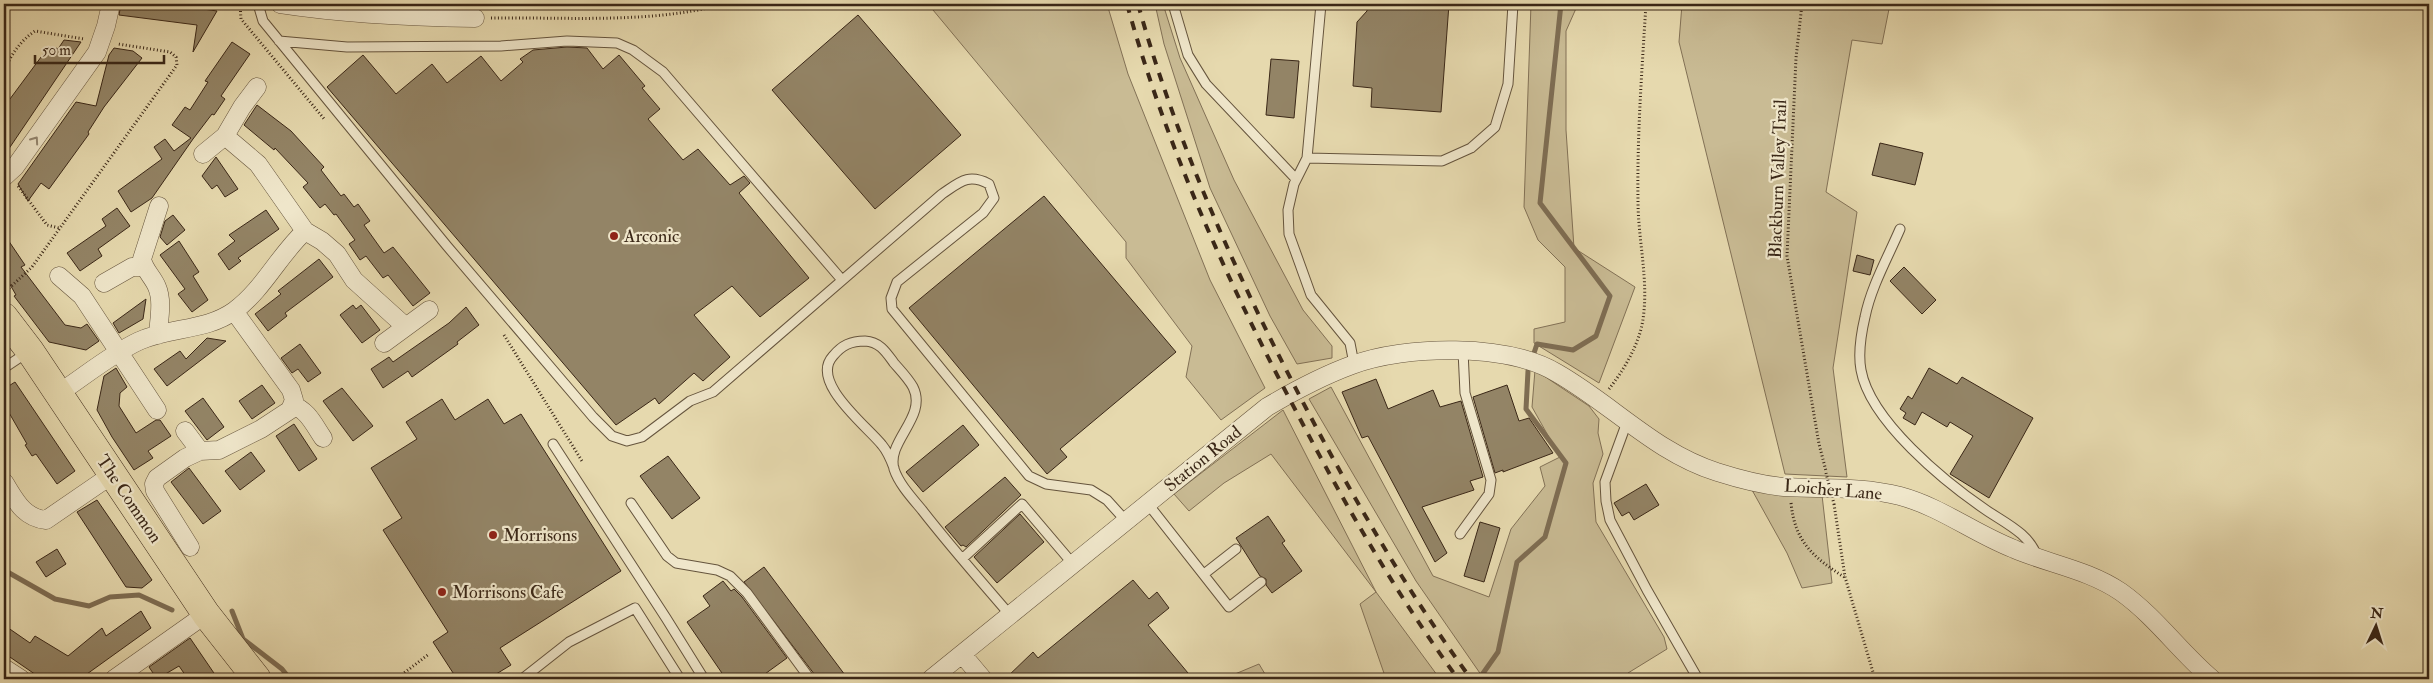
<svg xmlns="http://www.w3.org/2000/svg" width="2433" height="683" font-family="'IM FELL Double Pica',serif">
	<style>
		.green { fill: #c9bb94; stroke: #827156 }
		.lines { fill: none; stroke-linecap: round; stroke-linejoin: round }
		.stream { stroke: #7e6d53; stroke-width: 5 }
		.building { fill: #938466; stroke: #3a2717 }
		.service-casing { stroke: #65543d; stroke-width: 11 }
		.minor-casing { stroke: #65543d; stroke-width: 19 }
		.primary-casing { stroke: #3a2717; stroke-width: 29 }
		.path { stroke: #3a2717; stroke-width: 3; stroke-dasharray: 1 2.5; stroke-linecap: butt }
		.service { stroke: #efe6ca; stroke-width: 9 }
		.minor { stroke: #efe6ca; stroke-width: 18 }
		.primary { stroke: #e6d9ae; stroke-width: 28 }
		.rail { stroke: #3a2717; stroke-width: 4; stroke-dasharray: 9 9; stroke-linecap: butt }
		.path-bridge { stroke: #3a2717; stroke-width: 3; stroke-dasharray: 1 2.5; stroke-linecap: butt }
		.oneway { stroke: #948670 }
		.poi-dot { fill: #8f2418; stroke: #efe6ca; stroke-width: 2 }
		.labels { text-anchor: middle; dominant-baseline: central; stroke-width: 4.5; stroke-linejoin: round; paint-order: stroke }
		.street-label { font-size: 18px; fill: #3a2717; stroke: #efe6ca }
		.poi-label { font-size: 18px; fill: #3a2717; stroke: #efe6ca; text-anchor: start }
	</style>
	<rect width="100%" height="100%" fill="#e6d9ae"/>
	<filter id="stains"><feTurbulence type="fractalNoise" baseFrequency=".004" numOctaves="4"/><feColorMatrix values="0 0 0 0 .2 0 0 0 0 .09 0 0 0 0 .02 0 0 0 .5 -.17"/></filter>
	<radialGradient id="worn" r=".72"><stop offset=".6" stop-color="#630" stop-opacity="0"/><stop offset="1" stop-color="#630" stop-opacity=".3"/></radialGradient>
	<path class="green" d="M928 4H1107L1128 74 1210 280 1265 388 1221 420 1186 377 1192 346 1126 258V242Z
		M1155 4H1163L1180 58 1234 180 1303 310 1332 346V358L1297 364 1270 316 1210 188 1164 44Z
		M1531 4H1578L1566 31V130L1574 248 1635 287 1599 383 1534 343V329L1565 322V267L1538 240 1524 207Z
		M1682 4H1890L1882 44 1852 40 1826 192 1857 212 1833 368 1847 477 1785 474 1679 42Z
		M1535 370 1589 406 1599 419 1598 433 1603 454 1593 483 1596 522 1664 637 1667 649 1628 673 1630 679H1484L1416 581 1309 399 1331 387 1433 576 1489 597 1511 529 1545 486 1540 467 1560 457 1532 407Z
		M1283 410 1376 592 1440 679H1386L1360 604 1376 592 1271 454 1224 483 1189 511 1174 494Z
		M1752 490 1822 495 1832 583 1802 588 1787 553Z
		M1259 664 1268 679H1223Z"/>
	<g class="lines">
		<path class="stream" d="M4 570 55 599 89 606 110 597 139 595 172 610
			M232 611 243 639 282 669 290 679
			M1479 679 1498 652 1517 562 1545 537 1566 463 1526 409 1528 371 1537 344 1573 350 1596 336 1610 296 1540 203 1561 4"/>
	</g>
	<path class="building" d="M121 4H169L217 11 193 52 197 25 119 15Z
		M1368 4H1449L1441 112 1371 107 1372 88 1353 86 1357 22 1367 11Z
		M858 15 961 135 875 209 772 90Z
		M64 40 81 42 4 156V107L47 49 52 53 56 48 58 49Z
		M232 42 250 54 221 96 225 99 214 115 212 114 193 139 152 198 131 212 118 191 162 159 154 147 165 139 174 151 191 138 172 125 185 107 190 110 208 82 205 81Z
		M567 47 587 48 603 69 619 55 645 86 642 88 660 109 648 119 683 160 698 149 730 185 744 176 750 183 739 193 809 278 760 317 732 286 694 315 730 357 703 381 694 373 659 404 655 398 616 425 327 87 363 55 396 94 432 64 447 83 481 56 501 81 523 62 520 59 533 50Z
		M114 48 133 51 142 58 104 107 88 132 89 134 49 189 41 183 28 201 18 184 76 102 96 106 109 55Z
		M1271 59 1299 61 1294 118 1266 115Z
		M257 105 291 131 324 167 321 170 341 196 344 194 354 207 358 204 370 221 364 225 384 253 393 247 430 293 413 306 388 275 383 278 366 256 360 260 349 244 355 240 336 214 334 215 325 204 320 208 303 187 308 183 275 148 274 150 244 125Z
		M1880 143 1923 153 1915 185 1872 175Z
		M216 157 238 189 225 197 217 185 212 189 202 176Z
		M1044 196 1176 352 1060 449 1067 457 1047 474 909 308Z
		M117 208 130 226 98 249 102 256 80 271 67 253 106 226 102 219Z
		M266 210 279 229 238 258 241 261 229 270 218 254 235 241 229 235Z
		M173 215 185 230 167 245 160 237 165 221Z
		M4 234 25 265 21 267 65 325 81 328 87 324 99 341 86 350 49 342 14 296 16 295 4 274Z
		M179 241 199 272 193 276 208 300 192 312 178 294 185 289 160 255Z
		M1857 255 1874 260 1870 275 1853 271Z
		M319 259 333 277 285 313 287 316 268 331 255 314 281 294 278 291Z
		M1904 267 1936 300 1922 314 1890 281Z
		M146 299 143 319 119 333 113 323Z
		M353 305 356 309 361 305 380 330 362 343 340 315Z
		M466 307 479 325 457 342 458 344 412 377 408 371 383 388 371 369 389 357 393 362 449 323Z
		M207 338 226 341 167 386 154 369 180 351 186 359Z
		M300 344 321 373 308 382 298 369 292 373 281 358Z
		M116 368 127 387 120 393 119 406 136 433 156 420H160L171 436 148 451 153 458 134 470 112 437 97 410 104 376Z
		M1929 368 1957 384 1962 377 2033 418 1989 498 1950 474 1973 436 1950 422 1947 427 1922 412 1915 425 1903 418 1906 413 1900 409 1908 396 1912 399Z
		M1376 379 1388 409 1433 390 1440 407 1461 401 1483 477 1470 481 1474 490 1422 507 1447 553 1435 562 1368 436 1362 438 1342 392Z
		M15 382 75 471 57 484 36 454 32 456 25 445 27 444 4 404V389Z
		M262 385 275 403 252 419 239 401Z
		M1507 385 1519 421 1529 418 1553 453 1503 472V470L1495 473 1473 397Z
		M342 388 373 426 353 441 323 401Z
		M203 398 224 427 207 440 185 411Z
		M442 399 455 420 488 399 504 424 521 414 621 571 500 648 511 665 488 679H457L433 642 448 632 383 530 402 518 371 468 417 439 406 422Z
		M294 424 317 459 299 471 276 436Z
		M963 425 979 445 923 492 906 472Z
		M251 452 265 471 240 490 225 471Z
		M668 456 700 498 672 519 640 476Z
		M189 468 221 511 203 524 171 482Z
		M1005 477 1021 495 966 547 963 545 961 546 945 527Z
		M1646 484 1659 505 1634 520 1629 512 1622 516 1614 503Z
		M97 500 152 580 142 588 126 587 77 512Z
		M1020 514 1044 542 997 583 974 557Z
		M1268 516 1285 541 1282 543 1302 571 1272 593 1266 585V579L1260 576 1236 538Z
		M1480 522 1500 528 1484 582 1464 576Z
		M57 549 66 564 46 577 36 562Z
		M764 567 848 679H818L744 582Z
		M1133 580 1149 599 1157 592 1169 608 1148 625 1193 679H1005L1033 652 1038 658Z
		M723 581 731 591 734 589 742 597 787 658 758 679H726L687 622 710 606 703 596Z
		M141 611 151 628 80 679H42L4 653V625L30 643 35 636 68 656 102 628 106 636Z
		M190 638 218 679H188L179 666 157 679 149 667Z"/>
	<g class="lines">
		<defs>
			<path id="service" d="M258 4 263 21 447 246 593 417 612 436 627 441 642 437 690 401 713 392 942 194C960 182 968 173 989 184L994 198 983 213 897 282 891 298 892 309 1029 476 1046 484 1091 490 1107 500 1126 521
				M1173 4 1188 55 1206 84 1296 179
				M1321 4 1307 158 1294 184 1288 210 1289 234 1311 295 1350 343 1354 364
				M279 41 347 47 501 46 567 41 617 43 633 50 663 72 842 280
				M1307 158 1442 161 1471 148 1495 127 1508 84 1513 4
				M1900 229C1888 257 1871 287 1865 317 1861 334 1858 354 1861 370 1870 421 1945 482 1986 510 2005 523 2030 534 2037 557
				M4 368 28 352
				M1627 422 1605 482 1606 501 1610 520 1647 590 1698 679
				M553 444 666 618 704 679
				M894 468C891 460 888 452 882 445 868 427 809 382 833 356 842 345 851 341 865 341 880 342 886 352 894 363 900 370 908 378 913 387 928 417 886 441 894 469 899 484 912 498 922 510 950 546 980 580 1010 615
				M631 503 667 556 676 563 717 570 730 576 747 593 810 679
				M1148 504 1229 607 1261 582
				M1460 534 1489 494 1491 480 1465 393 1463 351
				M962 559 1022 504 1073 564
				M1204 574 1236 549
				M522 679 569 642 635 608 680 679"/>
			<path id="minor" d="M280 4C345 14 410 17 475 18
				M225 136 258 164 305 231 322 241 337 254 354 280 406 327
				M203 154 225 136 242 107 257 87
				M4 177 15 167 97 52 106 26 111 4
				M59 276 82 296 157 410
				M104 283 132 267H144
				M158 335C159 319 163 301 157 287 153 277 144 270 142 259L159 206
				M384 343 429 310
				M59 393C85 376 111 354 139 341 170 327 206 331 234 311 263 290 279 255 305 231
				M292 405C308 410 314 425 323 438
				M185 431 200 451
				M4 482C15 499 23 518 46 520L113 474
				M190 547 155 491 154 484 157 478 185 458 200 451 219 450 261 429 290 410 294 400 291 390 234 311
				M962 654 983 679
				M4 668 21 679
				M114 679 206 614
				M931 679 1267 407C1294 391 1322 376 1352 365 1406 345 1507 343 1557 373 1613 405 1656 453 1717 472 1739 479 1761 485 1784 487 1822 489 1862 486 1900 496 1941 507 1975 534 2014 549 2049 564 2089 570 2121 592 2156 617 2180 652 2212 679"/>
			<path id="primary" d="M4 317 30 351 206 614 257 679"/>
		</defs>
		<use href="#service" class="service-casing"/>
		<use href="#minor" class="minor-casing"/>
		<use href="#primary" class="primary-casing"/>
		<path class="path" d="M240 4 241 19 325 120
			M1802 4 1796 58 1787 256 1819 444 1826 471
			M491 18C566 17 652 24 724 4
			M4 70C12 54 20 41 35 31L84 39
			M18 186 47 225 59 228
			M4 293 32 267 177 65 176 57 170 52 118 44
			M504 335 582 461
			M1609 389C1623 371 1637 348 1642 325 1650 284 1638 242 1638 201 1637 135 1642 69 1646 4
			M1791 503C1795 542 1813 557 1844 577
			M1834 504 1845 577 1875 679
			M396 679 429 654"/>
		<use href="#service" class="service"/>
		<use href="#minor" class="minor"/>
		<use href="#primary" class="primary"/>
		<path class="rail" d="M1127 4C1166 146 1228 283 1297 413 1345 505 1397 595 1458 679
			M1138 4C1177 145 1239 281 1307 410 1356 503 1409 594 1471 679"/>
		<path class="path-bridge" d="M1826 473 1834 504"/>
	</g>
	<defs><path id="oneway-chevron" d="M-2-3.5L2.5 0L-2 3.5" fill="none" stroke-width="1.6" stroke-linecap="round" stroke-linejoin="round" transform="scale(1.25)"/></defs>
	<use class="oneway" href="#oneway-chevron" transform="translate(35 140) rotate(-55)"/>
	<g class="poi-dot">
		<circle cx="614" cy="236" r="5"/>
		<circle cx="493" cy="535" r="5"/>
		<circle cx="442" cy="592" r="5"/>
	</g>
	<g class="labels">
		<g class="street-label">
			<text transform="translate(1778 179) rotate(-88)">Blackburn Valley Trail</text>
			<text transform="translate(1203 459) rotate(-39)">Station Road</text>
			<text transform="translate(1833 490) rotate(5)">Loicher Lane</text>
			<text transform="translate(129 499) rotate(56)">The Common</text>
		</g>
		<g class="poi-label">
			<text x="624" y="236">Arconic</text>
			<text x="503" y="535">Morrisons</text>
			<text x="452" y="592">Morrisons Cafe</text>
		</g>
	</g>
	<rect width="2433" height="683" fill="none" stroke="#e6d9ae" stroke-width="20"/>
	<rect x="5" y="5" width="2423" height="673" fill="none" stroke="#3a2717" stroke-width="2.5"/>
	<rect x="10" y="10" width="2413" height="663" fill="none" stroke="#3a2717"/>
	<g transform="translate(2376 626) rotate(4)" stroke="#efe6ca" stroke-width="4" paint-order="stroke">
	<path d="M0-4L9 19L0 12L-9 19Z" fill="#3a2717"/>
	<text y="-8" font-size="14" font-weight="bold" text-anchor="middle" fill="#3a2717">N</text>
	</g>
	<path d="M35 55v8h129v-8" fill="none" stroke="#3a2717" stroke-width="2.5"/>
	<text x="42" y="55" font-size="15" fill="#3a2717" stroke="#efe6ca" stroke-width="4" paint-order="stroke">50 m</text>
	<rect width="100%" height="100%" filter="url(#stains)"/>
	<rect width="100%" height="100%" fill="url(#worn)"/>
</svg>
